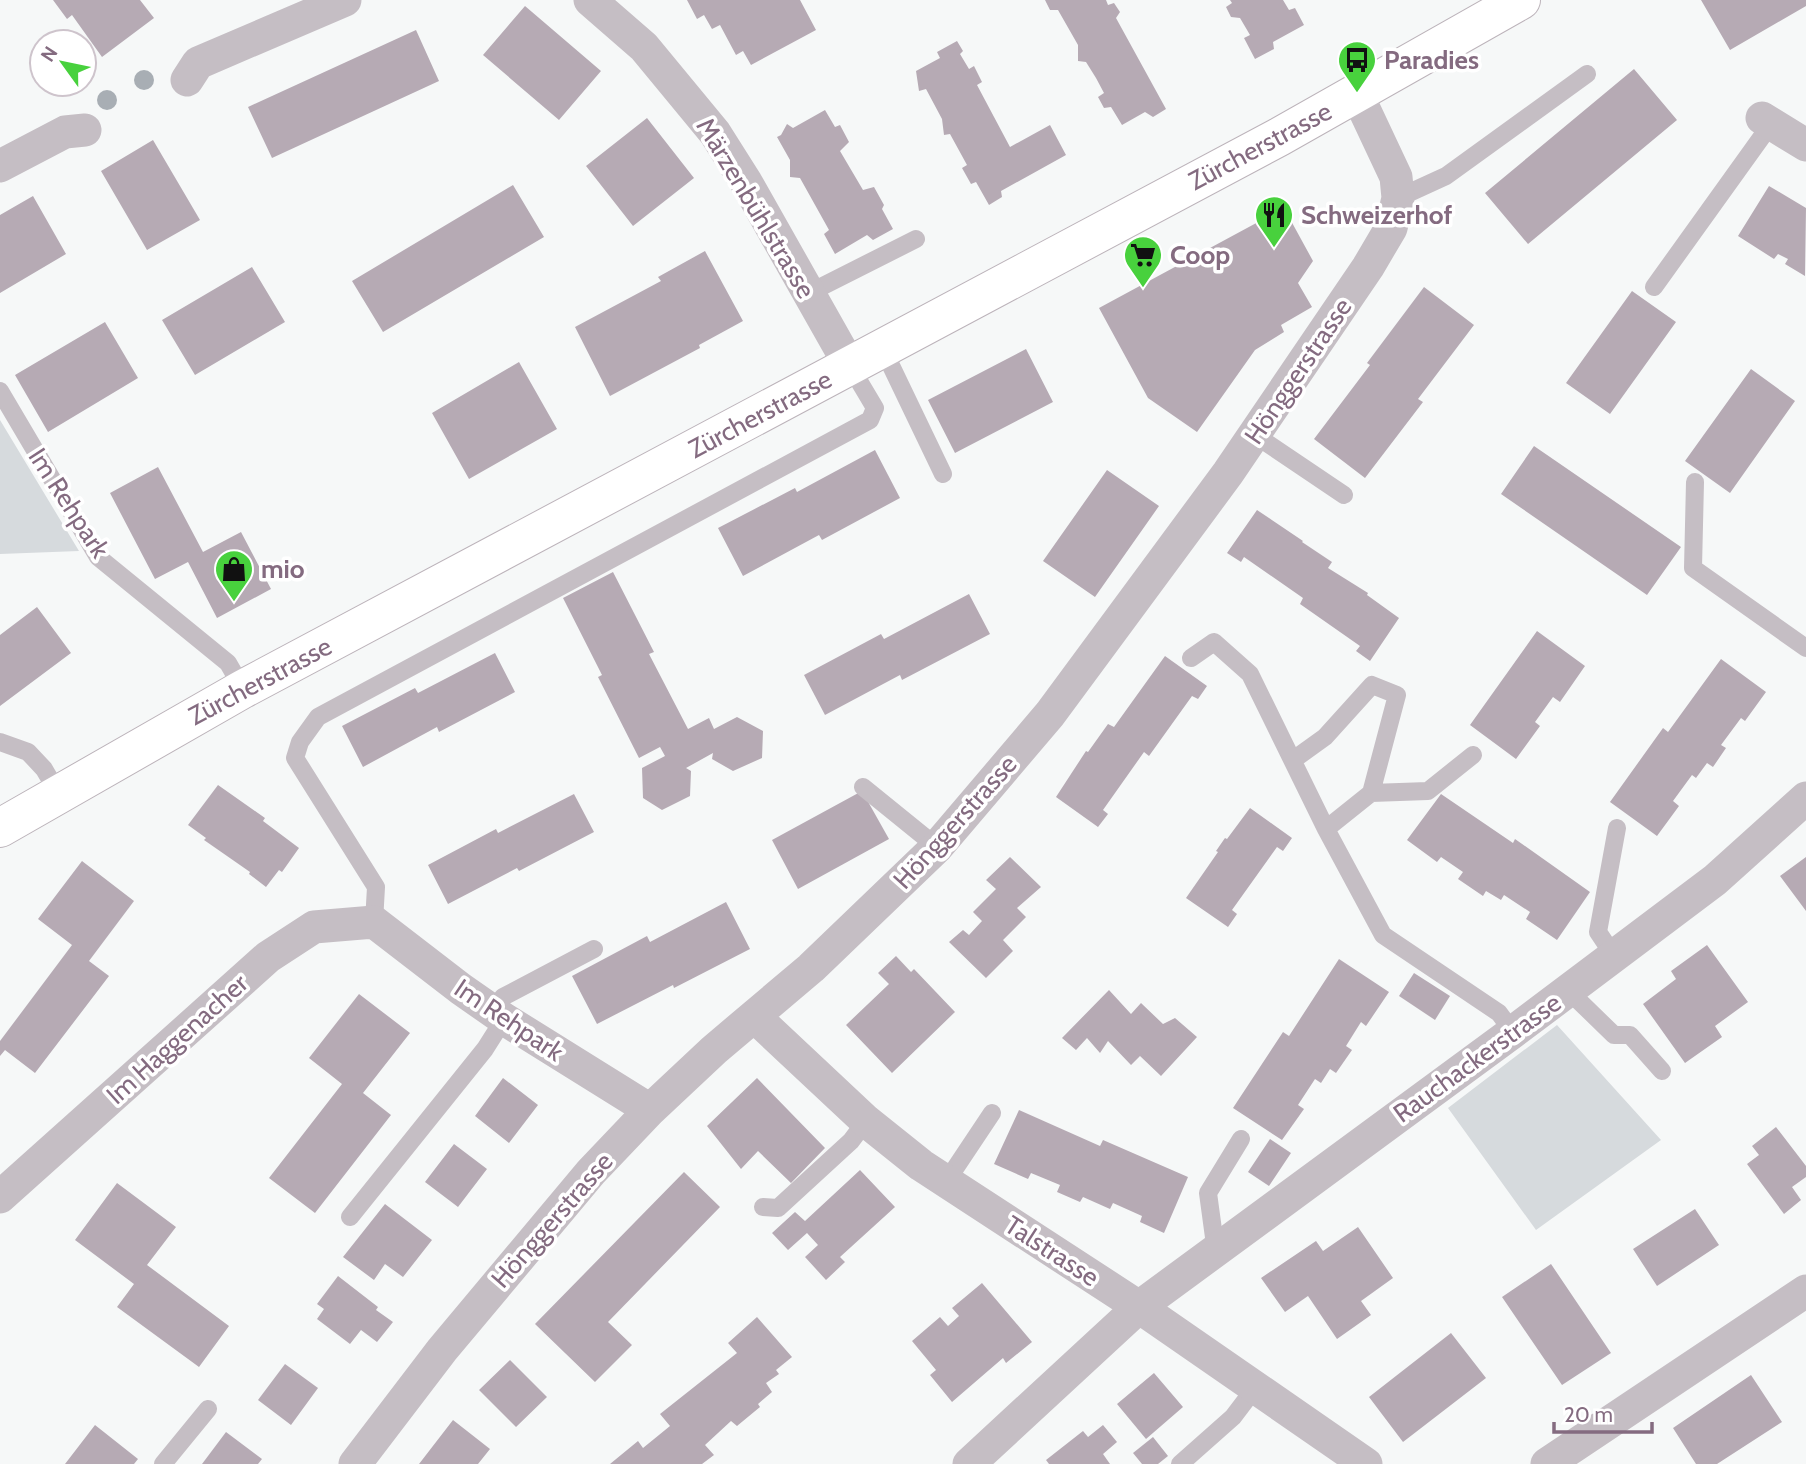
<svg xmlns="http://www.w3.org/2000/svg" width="1806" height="1464" font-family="Cabin,sans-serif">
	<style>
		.green { fill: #d6dadd }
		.building { fill: #b6aab4 }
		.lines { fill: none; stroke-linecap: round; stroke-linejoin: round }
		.secondary-casing { stroke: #bcb3ba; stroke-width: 40 }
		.lane { stroke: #c5bec4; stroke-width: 18 }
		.street { stroke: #c5bec4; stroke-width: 33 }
		.secondary { stroke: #fff; stroke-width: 38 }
		.tree { fill: #a8aeb4 }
		.labels { text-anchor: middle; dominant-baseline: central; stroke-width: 7; stroke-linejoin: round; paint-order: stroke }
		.poi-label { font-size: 26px; font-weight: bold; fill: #846b80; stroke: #fff; text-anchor: start }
		.street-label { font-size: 26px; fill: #846b80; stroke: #fff }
	</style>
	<rect width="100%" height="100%" fill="#f6f8f8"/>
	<path class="green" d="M0 420 79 551 0 554Z
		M1557 1025 1661 1140 1536 1230 1448 1108Z"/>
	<path class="building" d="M53 0H140L154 18 102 57 72 15 67 19Z
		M687 0H800L816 30 751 65 743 51 736 55 720 25 712 29 704 15 697 19Z
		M1045 0H1106L1108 5 1114 3 1120 12 1116 18 1166 109 1153 117 1145 112 1122 125 1111 107 1104 108 1098 97 1104 93 1096 78 1086 62 1078 61V45L1058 10H1050Z
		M1230 0H1283L1289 10 1295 8 1304 25 1273 42 1274 49 1255 59 1244 38 1250 35 1240 18 1231 17 1226 7 1232 3Z
		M1701 0H1806V6L1730 50Z
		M525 6 601 71 559 120 483 55Z
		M416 30 439 81 272 158 248 107Z
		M957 41 963 51 960 54 969 69 974 66 982 82 977 85 1010 147 1050 125 1066 155 1001 191 1002 197 989 205 976 182 971 184 962 168 967 165 950 134 944 135 942 119 926 89 919 91 916 71 940 58 937 52Z
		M1634 69 1677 120 1528 244 1485 193Z
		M825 110 835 127 840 125 849 142 840 151 863 190 874 187 884 205 882 209 893 229 873 240 867 235 835 254 824 234 829 230 800 178 790 177V160L777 137 781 135 787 124 793 128Z
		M647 118 694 178 633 226 586 166Z
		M153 140 200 220 147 250 101 171Z
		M513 185 544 237 383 332 352 281Z
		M1769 186 1806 208 1805 276 1785 264 1788 259 1778 254 1774 259 1738 236Z
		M33 196 66 254 0 293V215Z
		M1284 208 1313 261 1298 283 1312 307 1281 325 1284 332 1255 350 1197 432 1148 398 1099 308Z
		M705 251 743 321 699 345 700 348 610 396 575 327 661 281 658 277Z
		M252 267 285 322 195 375 162 320Z
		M1424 287 1474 325 1418 399 1423 402 1365 478 1314 439 1370 365 1367 363Z
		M1632 291 1676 322 1610 414 1566 383Z
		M105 322 138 378 48 432 15 375Z
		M1026 349 1053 402 955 453 928 400Z
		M519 362 557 429 469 479 432 413Z
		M1751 369 1795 401 1730 493 1685 461Z
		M1534 446 1681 547 1647 595 1501 494Z
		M875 450 900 498 822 540 819 535 743 576 718 528 795 488 797 492Z
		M158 467 203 552 241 532 271 589 217 618 188 562 155 579 110 493Z
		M1107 470 1159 506 1095 597 1043 561Z
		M1257 510 1303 541 1302 542 1332 562 1328 568 1368 593 1367 595 1399 618 1370 661 1356 651 1360 646 1300 604 1303 598 1244 557 1241 562 1227 553Z
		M613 572 654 652 649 654 688 729 709 718 714 729 737 717 763 731 762 758 733 771 712 759 713 753 686 768 691 771 690 796 662 810 643 798 642 768 665 756 660 747 639 758 598 677 602 675 563 598Z
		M969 594 990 634 902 680 900 675 825 715 804 675 881 634 884 639Z
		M37 607 71 653 0 706V635Z
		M1537 631 1585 666 1560 702 1553 697 1535 722 1540 726 1516 759 1470 725Z
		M495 653 515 692 439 732 437 727 363 767 342 726 415 688 418 693Z
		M1165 656 1207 686 1198 699 1192 696 1149 756 1144 752 1103 810 1108 814 1098 827 1056 797 1086 751 1088 752 1108 724 1114 727Z
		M1721 659 1766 692 1745 721 1741 718 1721 745 1726 748 1713 767 1707 763 1696 778 1692 775 1673 801 1679 806 1657 836 1610 802 1663 728 1668 732Z
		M218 785 265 818 263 821 299 848 282 872 279 870 266 887 249 874 250 872 204 840 206 838 188 825Z
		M862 791 889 839 798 889 772 840Z
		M574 794 594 832 519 871 517 868 448 904 428 865 496 829 498 833Z
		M1441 794 1513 843 1515 839 1590 892 1557 940 1526 919 1530 912 1504 895 1501 900 1486 891 1483 896 1458 879 1463 872 1441 857 1437 862 1407 840Z
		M1250 808 1292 838 1283 851 1277 847 1232 910 1237 914 1228 927 1186 898 1218 852 1216 851 1225 838 1227 839Z
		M1010 857 1041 887 1017 908 1026 917 1003 940 1013 951 986 978 949 942 963 930 969 935 982 921 973 912 996 889 986 880Z
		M1806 857V911L1780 876Z
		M82 861 134 901 89 961 109 976 35 1073 5 1050 0 1056V1041L72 945 38 919Z
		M726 902 750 949 674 988 673 985 597 1024 572 976 647 936 650 942Z
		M1707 945 1748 1002 1715 1026 1722 1037 1685 1063 1643 1004 1676 979 1671 971Z
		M896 956 911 972 914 969 955 1012 892 1073 846 1025 889 984 878 973Z
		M1339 959 1389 992 1366 1026 1361 1022 1346 1046 1352 1050 1336 1073 1330 1069 1321 1083 1315 1079 1298 1105 1304 1109 1282 1140 1233 1108 1283 1032 1289 1036Z
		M1414 973 1450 996 1435 1020 1399 996Z
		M1109 990 1131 1014 1141 1003 1163 1024 1175 1018 1197 1037 1161 1076 1140 1056 1131 1065 1108 1041 1100 1053 1087 1038 1076 1050 1062 1038Z
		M359 994 410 1033 363 1093 391 1115 315 1213 269 1178 342 1084 309 1058Z
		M503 1078 538 1105 509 1143 475 1116Z
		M757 1078 825 1148 791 1183 758 1151 741 1169 707 1126Z
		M1019 1110 1100 1146 1103 1140 1188 1177 1164 1233 1140 1222 1142 1216 1113 1203 1110 1209 1083 1197 1080 1202 1057 1192 1060 1185 1031 1173 1028 1179 994 1164Z
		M1776 1127 1806 1166V1177L1792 1187 1801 1200 1784 1214 1747 1164 1759 1155 1752 1146Z
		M1270 1139 1291 1153 1269 1186 1248 1172Z
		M454 1144 487 1169 458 1207 425 1182Z
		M860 1170 895 1207 840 1257 845 1262 826 1280 805 1257 818 1245 807 1233 788 1250 772 1233 795 1212 805 1221Z
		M684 1172 720 1207 608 1322 632 1345 595 1382 535 1324Z
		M117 1183 176 1227 147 1265 229 1326 199 1367 117 1307 134 1284 75 1240Z
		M385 1204 432 1240 403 1277 385 1264 374 1280 343 1257Z
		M1695 1209 1719 1245 1657 1286 1633 1249Z
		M1358 1227 1393 1278 1361 1301 1371 1315 1337 1339 1308 1296 1285 1312 1261 1278 1316 1241 1323 1251Z
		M1551 1264 1611 1353 1562 1385 1502 1297Z
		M338 1276 378 1307 376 1310 393 1322 377 1342 361 1330 350 1344 317 1319 324 1309 317 1304Z
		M982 1283 1032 1342 1006 1363 1003 1358 952 1402 930 1375 936 1370 912 1341 940 1317 948 1326 959 1316 952 1308Z
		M757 1317 792 1357 776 1370 779 1374 766 1383 772 1392 758 1404 760 1407 737 1426 731 1421 705 1445 714 1455 702 1464H610L638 1441 643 1448 670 1426 660 1414 737 1353 728 1343Z
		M1451 1333 1486 1378 1403 1442 1369 1397Z
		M510 1360 547 1397 516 1427 479 1390Z
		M285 1364 318 1388 291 1425 258 1400Z
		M1154 1373 1183 1407 1146 1439 1117 1404Z
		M1751 1375 1782 1422 1717 1464H1696L1673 1428Z
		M453 1420 490 1449 478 1464H419Z
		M95 1425 138 1459 134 1464H65Z
		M1103 1425 1117 1442 1103 1454 1110 1464H1049L1046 1460 1083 1431 1088 1437Z
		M226 1432 262 1459 258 1464H202Z
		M1153 1437 1168 1456 1158 1464H1142L1133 1453Z"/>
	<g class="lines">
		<defs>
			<path id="secondary" d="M0 828 243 689 1279 137 1521 0"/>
		</defs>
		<use href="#secondary" class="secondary-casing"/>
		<path class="lane" d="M1398 198 1446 176 1587 74
			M1654 287 1771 124
			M809 293 916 239
			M883 349 943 474
			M0 391 98 557 228 663 243 689
			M1255 435 1344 495
			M1695 482 1693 568 1806 648
			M1191 658 1214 642 1250 674 1326 829 1383 935 1499 1013 1513 1032
			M0 742 28 752 44 769 58 793
			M1293 760 1325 737 1372 685 1397 695 1371 793 1326 829
			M863 787 937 847
			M1371 793 1428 791 1473 755
			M374 922 376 887 295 758 300 742 318 717 870 420 875 408 850 366
			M1614 956 1598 932 1617 828
			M1571 989 1579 1001 1614 1035H1630L1662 1071
			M493 1011 503 997 594 949
			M946 1182 992 1113
			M763 1207 778 1208 851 1141 866 1121
			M350 1217 485 1049 504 1019
			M1216 1252 1208 1193 1241 1139
			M163 1464 208 1409
			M1180 1464 1233 1417 1255 1388"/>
		<path class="street" d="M590 0 644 47 715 133 746 182 850 366
			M187 80 198 63 345 0
			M1762 118 1806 145
			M0 166 65 132 85 130
			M755 1017 866 1121 921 1165 1139 1307 1366 1464
			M0 1197 268 957 314 927 374 922 461 989 504 1019 650 1110
			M355 1464 442 1350 591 1172 650 1110 714 1050 811 968 937 847 1050 714 1228 473 1368 267 1391 228 1398 198 1396 177 1357 94
			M969 1464 1139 1307 1513 1032 1715 880 1806 798
			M1547 1464 1806 1291"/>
		<use href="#secondary" class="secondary"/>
	</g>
	<g class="tree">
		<circle cx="144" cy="80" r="10"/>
		<circle cx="107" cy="100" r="10"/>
	</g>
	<defs>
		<symbol id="bus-pin" viewBox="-11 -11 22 30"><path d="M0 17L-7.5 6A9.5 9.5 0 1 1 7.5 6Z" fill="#48d13d" stroke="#fff"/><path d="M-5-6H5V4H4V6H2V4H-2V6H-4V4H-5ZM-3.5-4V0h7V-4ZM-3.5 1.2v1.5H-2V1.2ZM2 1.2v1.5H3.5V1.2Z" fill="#111"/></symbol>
		<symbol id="restaurant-pin" viewBox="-11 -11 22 30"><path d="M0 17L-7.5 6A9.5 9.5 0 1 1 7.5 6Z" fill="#48d13d" stroke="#fff"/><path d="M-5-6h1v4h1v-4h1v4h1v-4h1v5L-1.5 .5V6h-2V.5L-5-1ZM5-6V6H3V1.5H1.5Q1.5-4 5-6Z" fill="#111"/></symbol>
		<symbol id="supermarket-pin" viewBox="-11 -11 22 30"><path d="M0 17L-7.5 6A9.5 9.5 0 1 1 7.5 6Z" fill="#48d13d" stroke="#fff"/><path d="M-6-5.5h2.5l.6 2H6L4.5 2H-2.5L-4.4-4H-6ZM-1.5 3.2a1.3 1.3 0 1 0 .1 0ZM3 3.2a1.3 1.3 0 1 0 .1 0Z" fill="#111"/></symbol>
		<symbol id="shop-pin" viewBox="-11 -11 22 30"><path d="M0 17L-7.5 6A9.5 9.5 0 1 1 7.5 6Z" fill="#48d13d" stroke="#fff"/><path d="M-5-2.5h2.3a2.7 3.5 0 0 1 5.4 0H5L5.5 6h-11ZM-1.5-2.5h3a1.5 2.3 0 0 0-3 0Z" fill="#111"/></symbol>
	</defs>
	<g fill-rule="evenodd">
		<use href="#bus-pin" x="1335" y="38" width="44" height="60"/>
		<use href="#restaurant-pin" x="1252" y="193" width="44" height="60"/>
		<use href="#supermarket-pin" x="1121" y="233" width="44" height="60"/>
		<use href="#shop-pin" x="212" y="547" width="44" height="60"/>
	</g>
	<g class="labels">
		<g class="poi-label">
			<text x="1384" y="60">Paradies</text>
			<text x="1301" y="215">Schweizerhof</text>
			<text x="1170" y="255">Coop</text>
			<text x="261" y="569">mio</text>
		</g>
		<g class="street-label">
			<text transform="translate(1260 146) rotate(-28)">Zürcherstrasse</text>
			<text transform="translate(756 208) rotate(59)">Märzenbühlstrasse</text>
			<text transform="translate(1298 371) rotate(-56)">Hönggerstrasse</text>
			<text transform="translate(760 414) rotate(-28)">Zürcherstrasse</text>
			<text transform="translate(69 503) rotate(57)">Im Rehpark</text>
			<text transform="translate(260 681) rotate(-28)">Zürcherstrasse</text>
			<text transform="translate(955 822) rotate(-48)">Hönggerstrasse</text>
			<text transform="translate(509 1020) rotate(34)">Im Rehpark</text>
			<text transform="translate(177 1039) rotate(-42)">Im Haggenacher</text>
			<text transform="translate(1477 1058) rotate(-36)">Rauchackerstrasse</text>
			<text transform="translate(552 1220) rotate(-49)">Hönggerstrasse</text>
			<text transform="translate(1052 1251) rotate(33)">Talstrasse</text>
		</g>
	</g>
	<g transform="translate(63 63) rotate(303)"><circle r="33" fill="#ffffff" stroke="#cec4cc" stroke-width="2"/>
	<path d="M0-5L12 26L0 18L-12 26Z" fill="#48d13d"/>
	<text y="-10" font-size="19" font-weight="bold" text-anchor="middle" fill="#846b80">N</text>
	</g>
	<path d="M1554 1422v10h98v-10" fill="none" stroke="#846b80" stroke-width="3.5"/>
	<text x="1564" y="1422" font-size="21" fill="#846b80" stroke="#ffffff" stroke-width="5" paint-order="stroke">20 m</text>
</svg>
